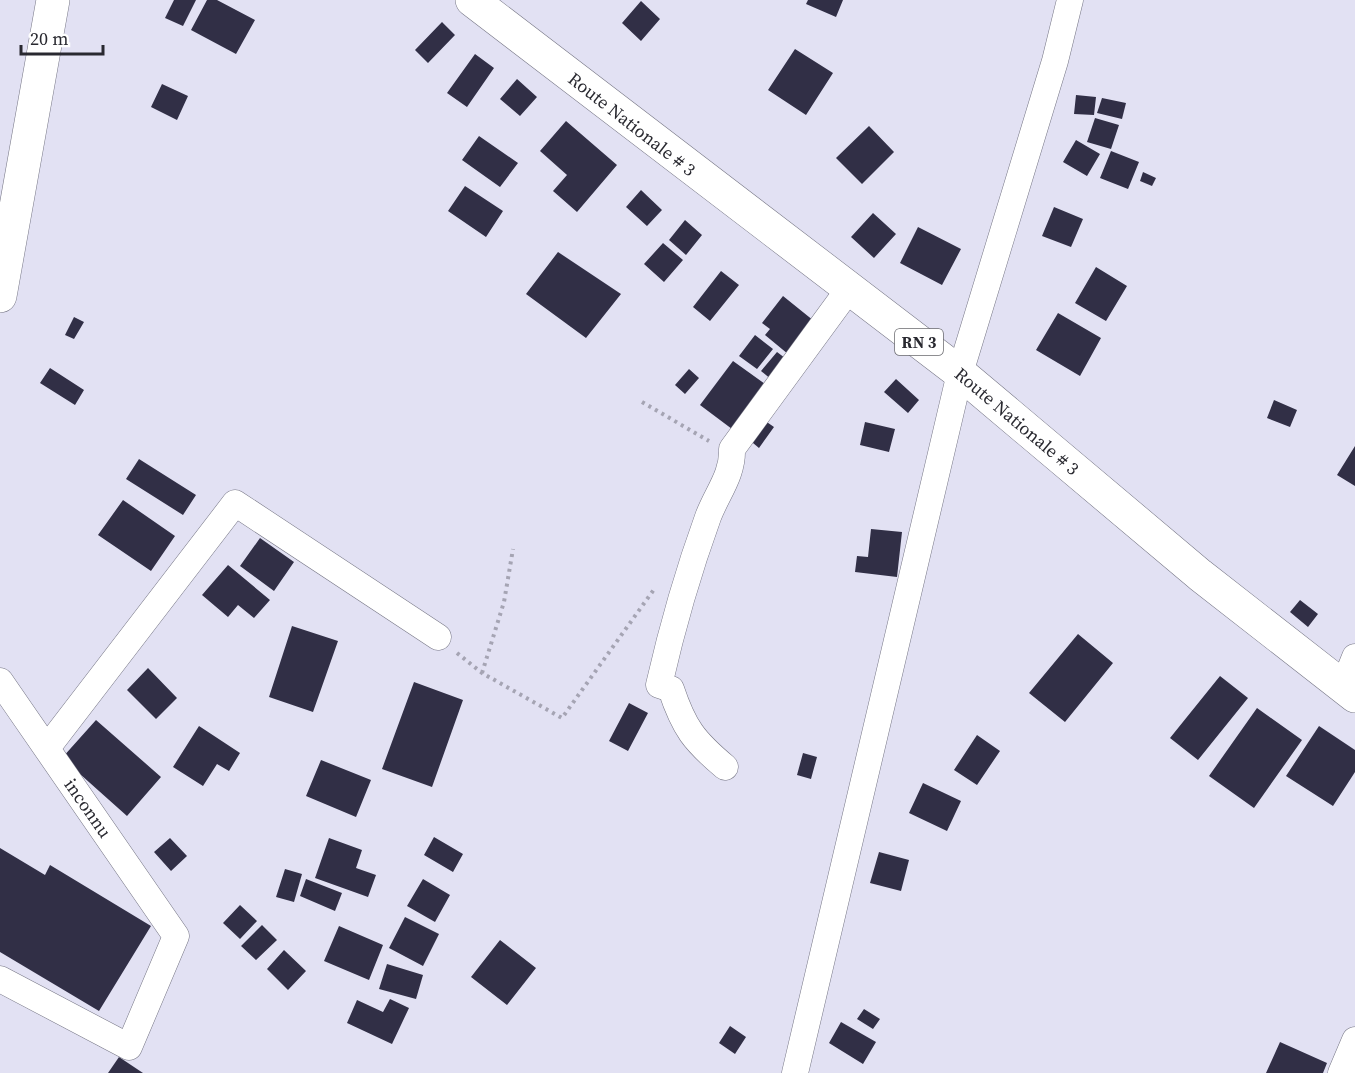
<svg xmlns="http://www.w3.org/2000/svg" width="1355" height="1073" font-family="'Source Serif 4',serif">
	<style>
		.building { fill: #312f46 }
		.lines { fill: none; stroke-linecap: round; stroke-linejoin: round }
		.street-casing { stroke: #767685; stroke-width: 27 }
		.secondary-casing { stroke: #767685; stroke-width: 34 }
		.primary-casing { stroke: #767685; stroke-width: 34 }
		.path { stroke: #a5a4b3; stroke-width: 4; stroke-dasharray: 3 4.5; stroke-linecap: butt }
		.street { stroke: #fff; stroke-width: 26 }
		.secondary { stroke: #fff; stroke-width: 33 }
		.primary { stroke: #fff; stroke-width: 33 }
		.labels { text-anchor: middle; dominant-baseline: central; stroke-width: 6; stroke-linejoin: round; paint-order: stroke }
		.shield { fill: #fff; stroke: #69696e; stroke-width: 1.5 }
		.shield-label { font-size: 16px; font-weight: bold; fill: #292930 }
		.street-label { font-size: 18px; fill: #292930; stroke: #fff }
	</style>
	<rect width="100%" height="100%" fill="#e2e1f3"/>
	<path class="building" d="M174 0H196L183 26 165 18Z
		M207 0H217L255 20 236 54 191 30Z
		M808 0H843L836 17 806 4Z
		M641 1 660 19 641 41 622 23Z
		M442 22 455 35 428 63 415 50Z
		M795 49 833 73 806 115 768 90Z
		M475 54 494 68 467 107 447 93Z
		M517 79 537 97 520 116 500 99Z
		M162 84 188 96 177 120 151 107Z
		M1076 95 1096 97 1094 115 1074 114Z
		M1102 98 1126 103 1122 119 1097 113Z
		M1095 118 1119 125 1111 149 1087 142Z
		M566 121 617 165 577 212 553 191 567 175 540 151Z
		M869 126 894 152 862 184 836 158Z
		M479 136 518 163 500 187 462 160Z
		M1076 140 1100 154 1087 176 1063 162Z
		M1111 151 1139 162 1128 189 1100 178Z
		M1143 172 1156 178 1152 186 1140 181Z
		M465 186 503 211 486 237 448 211Z
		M641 190 662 210 647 226 626 207Z
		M1054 207 1083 219 1071 247 1042 236Z
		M873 213 896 234 874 258 851 237Z
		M685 220 702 235 686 255 669 240Z
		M918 227 961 249 942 285 900 263Z
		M663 243 683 260 664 282 644 264Z
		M558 252 621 294 586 338 526 294Z
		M1096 267 1127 286 1106 321 1075 303Z
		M721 271 739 285 710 321 693 307Z
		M783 296 814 321 788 354 765 335 770 329 762 323Z
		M1058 313 1101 338 1080 376 1036 350Z
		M74 317 84 322 74 339 65 335Z
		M755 335 773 349 757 369 739 356Z
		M777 352 789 361 772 380 761 371Z
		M733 361 765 384 732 429 700 405Z
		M50 368 84 390 75 405 40 383Z
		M689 369 699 378 685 394 675 385Z
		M896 379 919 400 908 413 884 392Z
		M1274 400 1297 410 1290 427 1267 418Z
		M761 418 774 427 759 448 747 438Z
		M865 422 895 429 889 452 860 445Z
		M1355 446V486L1337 475Z
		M139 459 196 495 183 515 126 479Z
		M123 500 175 536 151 571 98 535Z
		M871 529 902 532 897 577 855 572 857 556 868 557Z
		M260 538 294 562 274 591 240 566Z
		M228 565 270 600 254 618 238 605 228 617 202 595Z
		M1300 600 1318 614 1308 627 1290 612Z
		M292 626 338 641 313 712 269 697Z
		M1078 634 1113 663 1065 722 1029 693Z
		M148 668 177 698 156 719 127 690Z
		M1220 676 1248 698 1198 760 1170 738Z
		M414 682 463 700 432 787 382 769Z
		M629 703 648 713 628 751 609 741Z
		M1257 708 1302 740 1254 808 1209 776Z
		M96 720 161 777 127 816 62 758Z
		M199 726 240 753 229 771 217 764 203 786 173 767Z
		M1319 726 1355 750V772L1333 806 1286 776Z
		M977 735 1000 751 977 785 954 770Z
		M803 753 817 757 811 779 797 775Z
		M321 760 371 780 356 817 306 796Z
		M923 783 961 801 947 831 909 813Z
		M434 837 463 854 453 872 424 855Z
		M170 838 187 856 171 871 154 852Z
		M329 838 362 850 356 868 376 875 368 897 315 878Z
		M0 848 45 875 50 865 151 926 99 1011 0 952Z
		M879 852 909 860 901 891 870 883Z
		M285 869 302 874 294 902 276 897Z
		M306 879 342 893 335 911 300 896Z
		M423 879 450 895 435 922 407 906Z
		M240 905 257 921 240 939 223 923Z
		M405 917 439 934 423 966 389 948Z
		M262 925 277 940 256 960 241 946Z
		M339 926 383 945 369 980 324 961Z
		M500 940 536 968 507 1005 471 977Z
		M284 950 306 971 288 990 267 969Z
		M387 964 423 975 416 999 379 989Z
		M390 999 409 1008 392 1044 347 1023 357 1000 383 1012Z
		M864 1009 880 1019 873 1029 857 1019Z
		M841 1022 876 1042 863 1064 829 1043Z
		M730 1026 746 1037 735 1054 719 1043Z
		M1280 1042 1327 1063 1323 1073H1266Z
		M119 1057 143 1073H108Z"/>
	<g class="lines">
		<defs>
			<path id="street" d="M0 681 176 936 129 1047 0 979
				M1343 687 1355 657
				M47 748 235 503 438 637
				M725 767C694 741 684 728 671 689L659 685C672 628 688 572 708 517 717 493 733 475 732 449L849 289
				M795 1073 960 373 1055 61 1070 0
				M1341 1073 1355 1040"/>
			<path id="secondary" d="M0 296 53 0"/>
			<path id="primary" d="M472 0 960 373 1200 575 1355 696"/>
		</defs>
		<use href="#street" class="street-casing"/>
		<use href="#secondary" class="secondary-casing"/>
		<use href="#primary" class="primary-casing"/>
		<path class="path" d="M642 402 709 441
			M457 653 482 673 562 718 655 588
			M482 673 504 602 513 549"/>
		<use href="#street" class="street"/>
		<use href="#secondary" class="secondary"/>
		<use href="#primary" class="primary"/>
	</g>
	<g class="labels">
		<rect class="shield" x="895" y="329" width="48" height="26" rx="4.5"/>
		<g class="shield-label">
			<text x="919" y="342">RN 3</text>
		</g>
		<g class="street-label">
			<text transform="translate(632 124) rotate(38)">Route Nationale # 3</text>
			<text transform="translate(1017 421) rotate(40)">Route Nationale # 3</text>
			<text transform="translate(88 808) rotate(55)">inconnu</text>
		</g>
	</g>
	<path d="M21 45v9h82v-9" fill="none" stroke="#292930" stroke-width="3"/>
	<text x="30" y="45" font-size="18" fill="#292930" stroke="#ffffff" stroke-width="4.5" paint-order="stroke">20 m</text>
</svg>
